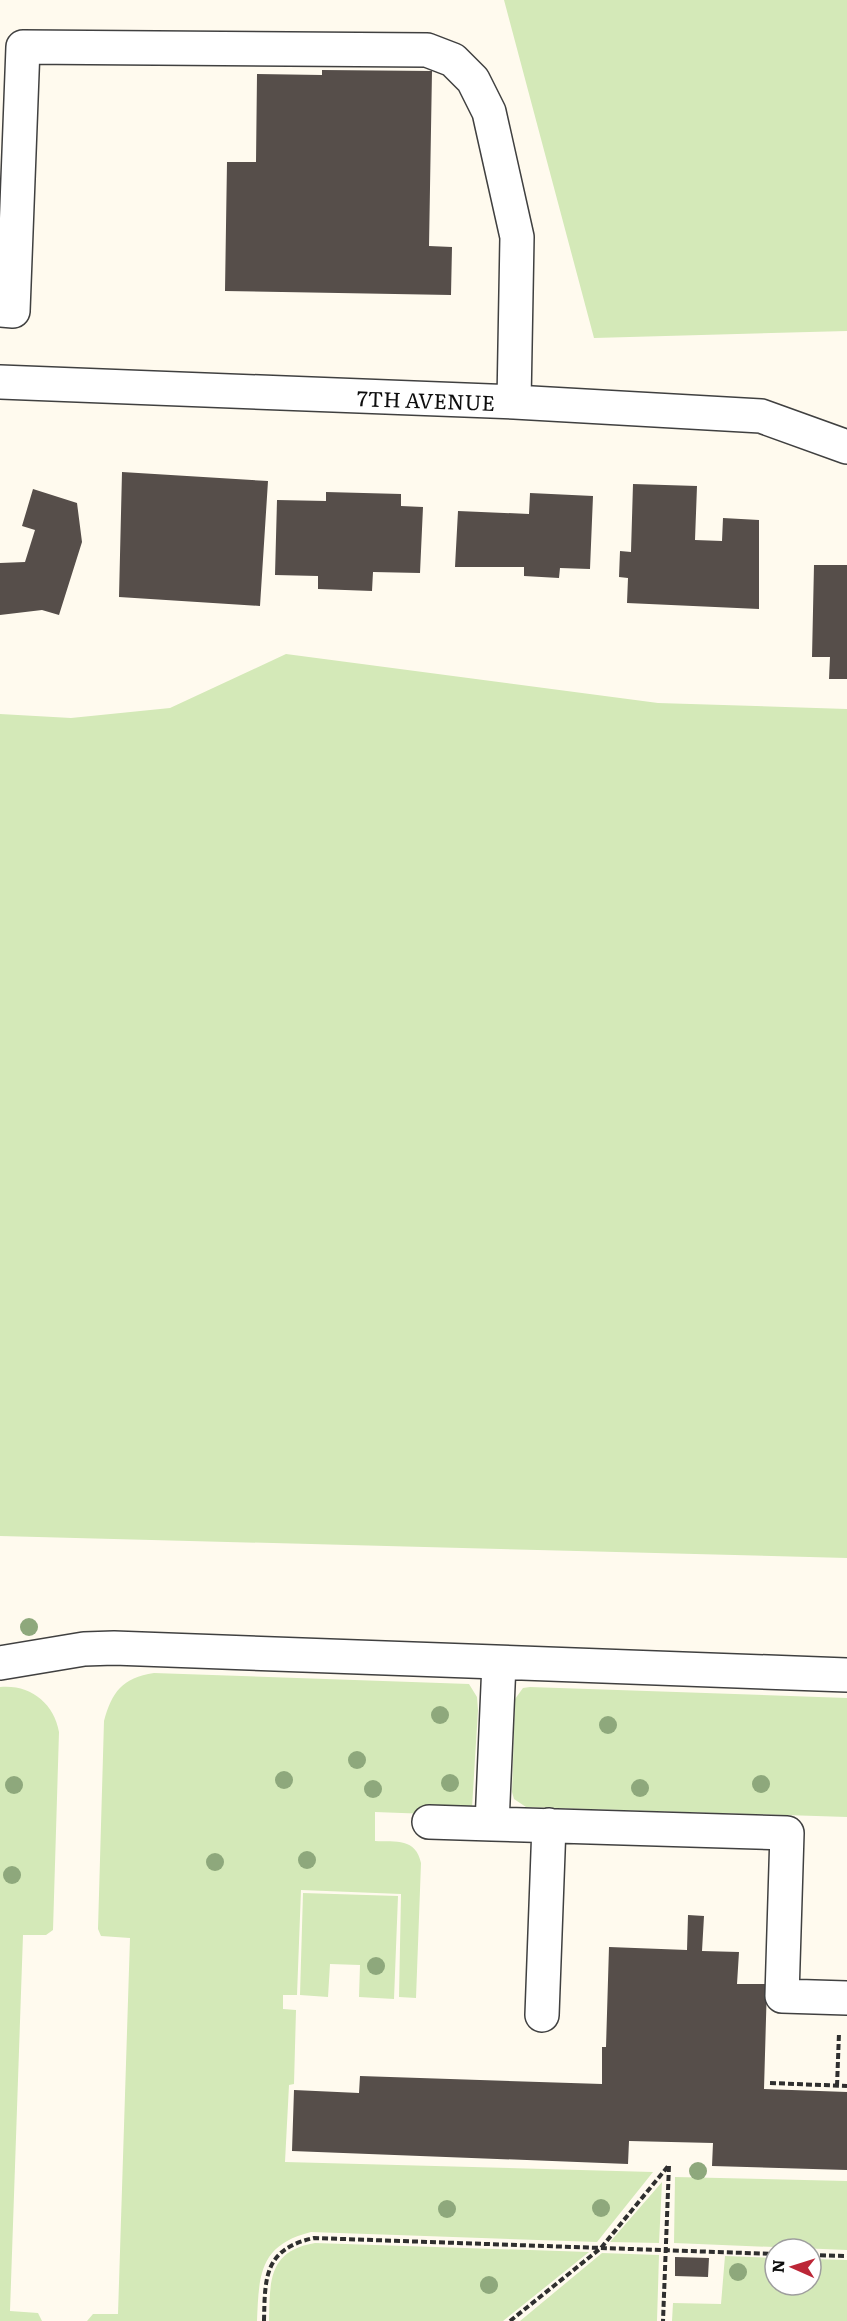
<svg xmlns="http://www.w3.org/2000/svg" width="847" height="2321" font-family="Literata,serif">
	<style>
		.green { fill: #d4e9b8 }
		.building { fill: #564e4a }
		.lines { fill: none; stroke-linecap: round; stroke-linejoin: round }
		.minor-casing { stroke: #404040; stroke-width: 36 }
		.path { stroke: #2f2f2f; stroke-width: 4; stroke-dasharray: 6 3; stroke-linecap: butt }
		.minor { stroke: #fff; stroke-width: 33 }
		.tree { fill: #8ea87c }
		.labels { text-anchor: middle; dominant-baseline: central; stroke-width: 6; stroke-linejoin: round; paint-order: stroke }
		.street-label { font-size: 21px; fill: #0d0d0d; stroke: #fff }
	</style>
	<rect width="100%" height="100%" fill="#fffaee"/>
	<path class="green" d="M504 0H847V331L594 338Z
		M286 654 658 703 847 709V1558L0 1536V714L71 718 170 708Z
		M154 1673 469 1684 477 1697 478 1710 472 1808 455 1815 375 1812V1841C396 1842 416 1838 421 1863L416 1998 399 1997 401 1894 301 1890 297 1995H283V2009L296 2010 294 2084 289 2085 285 2162 653 2172 597 2242 311 2232C259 2245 259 2275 257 2321H87L93 2314H118L130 1938 101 1936 98 1929 104 1721C112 1692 122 1678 154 1673Z
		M0 1687C30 1684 54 1703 59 1732L53 1930 46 1935H23L10 2311 38 2313 42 2321H0Z
		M530 1687 847 1698V1817L526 1807 514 1799 512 1792 515 1699 523 1688Z
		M303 1893 398 1896 394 1999 359 1997 360 1965 330 1964 328 1997 300 1995Z
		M675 2177 847 2181V2250L674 2243Z
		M662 2182 659 2243 610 2242Z
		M315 2243 589 2252 503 2321H269C270 2281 268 2251 315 2243Z
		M602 2253 659 2255 657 2321H520Z
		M725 2256 775 2258V2285H811V2259L847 2260V2321H672L673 2303 721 2304Z"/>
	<path class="building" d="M322 70 432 71 429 246 452 247 451 295 225 291 227 162H256L257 74 322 75Z
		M122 472 268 481 260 606 119 597Z
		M633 484 697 486 695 540 722 541 723 518 759 520V609L627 603 628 578 619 577 620 551 631 552Z
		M33 489 77 503 82 542 59 615 42 610 0 615V563L25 562 35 530 22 526Z
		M326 492 401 494V506L423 507 420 573 373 572 372 591 318 589V576L275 575 277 500 326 501Z
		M530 493 593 496 590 569 560 568 559 578 524 576V567H455L458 511 529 514Z
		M814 565H847V679H829L830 657H812Z
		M688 1915 704 1916 702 1951 739 1952 737 1984H767L764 2089 847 2092V2170L712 2166 713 2143 629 2141 628 2164 292 2151 294 2090 359 2093 360 2076 602 2084V2047H606L609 1947 687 1950Z
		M675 2257 709 2258 708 2277 675 2276Z"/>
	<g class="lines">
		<defs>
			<path id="minor" d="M0 310 13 311 23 47 427 50 453 60 473 80 489 112 517 237 514 402
				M0 382 514 402 761 416 847 447
				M0 1663 84 1649 114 1648 847 1675
				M499 1663 492 1824 787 1833 782 1996 847 1998
				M429 1822 492 1824
				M542 2015 549 1825"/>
		</defs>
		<use href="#minor" class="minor-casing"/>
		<path class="path" d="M770 2083 847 2086
			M837 2086 839 2033
			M811 2255 847 2256
			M264 2321C265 2277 264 2249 314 2238L775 2254
			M510 2321 601 2248 669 2165 663 2321"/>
		<use href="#minor" class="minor"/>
	</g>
	<g class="tree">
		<circle cx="29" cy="1627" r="9"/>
		<circle cx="440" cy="1715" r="9"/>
		<circle cx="608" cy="1725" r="9"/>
		<circle cx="357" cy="1760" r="9"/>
		<circle cx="284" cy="1780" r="9"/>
		<circle cx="450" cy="1783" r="9"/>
		<circle cx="761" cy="1784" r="9"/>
		<circle cx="14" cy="1785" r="9"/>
		<circle cx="640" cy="1788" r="9"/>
		<circle cx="373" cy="1789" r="9"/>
		<circle cx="307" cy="1860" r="9"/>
		<circle cx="215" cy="1862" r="9"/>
		<circle cx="12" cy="1875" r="9"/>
		<circle cx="376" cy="1966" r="9"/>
		<circle cx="698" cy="2171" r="9"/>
		<circle cx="601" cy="2208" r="9"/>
		<circle cx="447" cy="2209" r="9"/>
		<circle cx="738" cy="2272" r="9"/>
		<circle cx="489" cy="2285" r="9"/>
	</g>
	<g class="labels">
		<g class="street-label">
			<text transform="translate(426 399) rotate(2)">7TH AVENUE</text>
		</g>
	</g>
	<g transform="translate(793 2267) rotate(273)"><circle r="28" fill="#ffffff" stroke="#9e9e9e" stroke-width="1.5"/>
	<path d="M0-4.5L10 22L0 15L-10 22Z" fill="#bc2637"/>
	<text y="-9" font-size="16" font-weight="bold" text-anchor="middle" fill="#0d0d0d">N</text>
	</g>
</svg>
